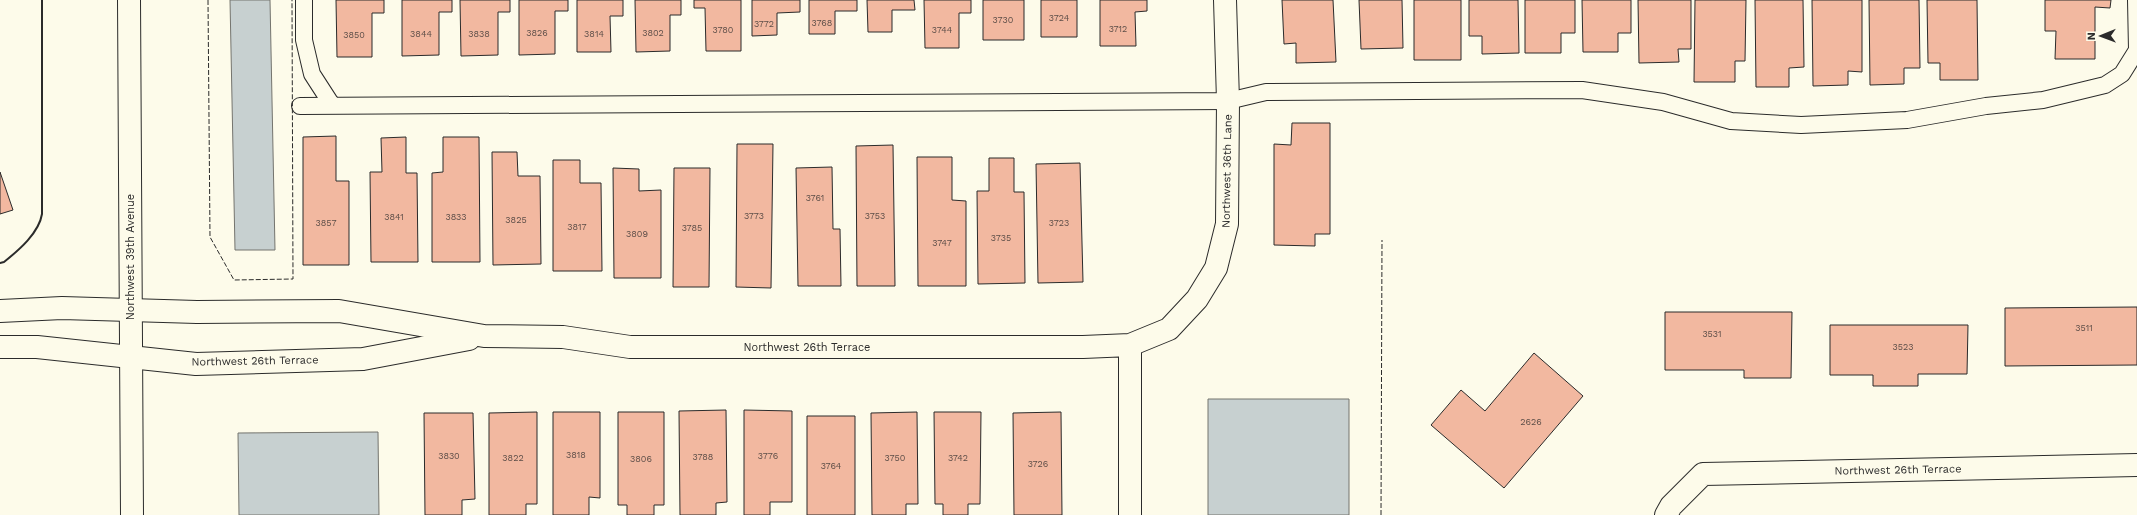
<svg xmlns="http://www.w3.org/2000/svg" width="2137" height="515" font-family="'Work Sans',sans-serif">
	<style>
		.water { fill: #c7d0d0; stroke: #74746e }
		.building { fill: #f2b8a0; stroke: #2b2b2b }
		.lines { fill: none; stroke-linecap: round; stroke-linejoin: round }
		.lane-casing { stroke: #2b2b2b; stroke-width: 18 }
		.street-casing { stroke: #2b2b2b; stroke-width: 24 }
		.primary-casing { stroke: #2b2b2b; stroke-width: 24 }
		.lane { stroke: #fdfbea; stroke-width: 16 }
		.street { stroke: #fdfbea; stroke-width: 22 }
		.primary { stroke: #fdfbea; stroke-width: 22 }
		.fence { stroke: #2b2b2b; stroke-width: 1; stroke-dasharray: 5 2; stroke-linecap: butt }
		.wall { stroke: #2b2b2b; stroke-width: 2 }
		.labels { text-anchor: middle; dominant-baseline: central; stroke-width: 3; stroke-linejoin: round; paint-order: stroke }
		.number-label { font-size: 9px; fill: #5d4e48 }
		.street-label { font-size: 11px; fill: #2b2b2b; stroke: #fdfbea }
	</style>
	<rect width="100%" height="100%" fill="#fdfbea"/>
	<path class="water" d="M230 0H270L275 250H235Z
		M1208 399H1349V515H1208Z
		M378 432 379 515H239L238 433Z"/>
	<path class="building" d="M336 0H384V13H372V57H337Z
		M402 0H452V12H439V55L402 56Z
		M460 0H510V12H498V55L461 56Z
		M519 0H568V11H555V54L519 55Z
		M577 0H623V16H610L611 52H577Z
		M635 0H681V15H670V51L636 52Z
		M694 0H741V51H706L705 8H694Z
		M752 0H800V12L777 13V35L752 36Z
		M809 0H857V11H835V34H809Z
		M867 0H914L915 10H892V32H868Z
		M924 0H971V13H959V48H925Z
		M983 0H1024V40H983Z
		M1041 0H1077V37H1041Z
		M1100 0H1147V11L1135 12 1136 46H1100Z
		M1282 0H1333L1336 62 1296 63V43L1284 44Z
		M1359 0H1402L1403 48 1361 49Z
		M1414 0H1461V60H1414Z
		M1469 0H1518L1519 53 1482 54V36H1469Z
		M1525 0H1575V33H1561V53H1525Z
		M1582 0H1631V33H1618V52H1583Z
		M1638 0H1691V49H1678L1679 62 1639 63Z
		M1695 0H1746L1745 61H1735V82H1694Z
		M1755 0H1803L1804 67 1789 68V87H1756Z
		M1812 0H1862V72L1848 71V85L1813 86Z
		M1869 0H1919L1920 68H1904V84L1870 85Z
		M1927 0H1977L1978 80H1940V63H1928Z
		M2045 0H2111L2110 8 2095 7V59H2055L2056 31H2045Z
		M1292 123H1330V234H1315V246L1274 245V144L1291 145Z
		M336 136V181H349V265H303V137Z
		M406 137V173H417L418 262H371L370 172H382L381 138Z
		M443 137H479L480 262H432V173L443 172Z
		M737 144H773L771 288 736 287Z
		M893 145 895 286H857L856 146Z
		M492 152H517L518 176H540L541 264 493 265Z
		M917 157H952V200L966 201V286H918Z
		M989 158H1014V192H1024L1025 283 978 284 977 191H989Z
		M553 160H580V183H601L602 271H553Z
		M1080 163 1083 282 1038 283 1036 164Z
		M832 167 833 229H840L841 286H798L796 168Z
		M613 168 639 169V191L661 190V278H614Z
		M674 168H710L709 287H673Z
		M0 172 13 210 0 214Z
		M2137 307V365L2005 366V308Z
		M1665 312H1792L1791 378H1744V370H1665Z
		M1830 325H1968L1967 374H1918V386H1873V375H1830Z
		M1534 353 1583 396 1504 488 1431 425 1461 390 1485 411Z
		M726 410 727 502 716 503V515H680L679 411Z
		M744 410 792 411V502H770V515H744Z
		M537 412V504H526V515H489V413Z
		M553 412H600V498L589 497V515H553Z
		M618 412H664V505H654V515H627V505H618Z
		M917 412 918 504H906V515H872L871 413Z
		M934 412H981L980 504H968V515H943V504H935Z
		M1061 412 1062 515H1014L1013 413Z
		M424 413H473L475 499 462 500V515H425Z
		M807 416H855V515H807Z"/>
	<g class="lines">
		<defs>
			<path id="lane" d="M304 0V40L312 74 332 105
				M300 106 1228 101 1266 92 1582 90 1663 102 1731 121 1801 125 1907 120 1986 106 2043 100 2105 85 2122 74 2137 50 2136 0"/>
			<path id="street" d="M0 311 62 308 197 312 339 311 484 336 563 337 630 347H1083L1130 345 1169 329 1197 299 1216 268 1227 224 1228 101 1225 0
				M0 347H37L196 364 363 359 469 339
				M1130 515V345
				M1666 515 1671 506 1703 474 2137 465"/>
			<path id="primary" d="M129 0 132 515"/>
		</defs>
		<use href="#lane" class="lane-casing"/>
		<use href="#street" class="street-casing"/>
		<use href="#primary" class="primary-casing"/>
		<use href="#lane" class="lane"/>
		<use href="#street" class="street"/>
		<use href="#primary" class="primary"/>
		<path class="fence" d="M208 0 210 237 234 280 293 279 292 0
			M1381 515 1382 240"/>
		<path class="wall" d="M0 263 4 262C19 250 39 233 42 214V0"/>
	</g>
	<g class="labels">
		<g class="number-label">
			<text x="1059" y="18">3724</text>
			<text x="1003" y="20">3730</text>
			<text x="822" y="23">3768</text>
			<text x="764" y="24">3772</text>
			<text x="1118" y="29">3712</text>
			<text x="723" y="30">3780</text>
			<text x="942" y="30">3744</text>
			<text x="537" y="33">3826</text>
			<text x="653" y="33">3802</text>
			<text x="421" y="34">3844</text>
			<text x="479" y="34">3838</text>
			<text x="594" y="34">3814</text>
			<text x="354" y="35">3850</text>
			<text x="815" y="198">3761</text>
			<text x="754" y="216">3773</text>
			<text x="875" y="216">3753</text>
			<text x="394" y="217">3841</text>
			<text x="456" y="217">3833</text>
			<text x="516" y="220">3825</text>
			<text x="326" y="223">3857</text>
			<text x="1059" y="223">3723</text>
			<text x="577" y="227">3817</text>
			<text x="692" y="228">3785</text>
			<text x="637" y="234">3809</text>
			<text x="1001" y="238">3735</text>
			<text x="942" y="243">3747</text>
			<text x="2084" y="328">3511</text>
			<text x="1712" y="334">3531</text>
			<text x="1903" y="347">3523</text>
			<text x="1531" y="422">2626</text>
			<text x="576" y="455">3818</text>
			<text x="449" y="456">3830</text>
			<text x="768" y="456">3776</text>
			<text x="703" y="457">3788</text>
			<text x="513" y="458">3822</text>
			<text x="895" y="458">3750</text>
			<text x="958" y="458">3742</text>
			<text x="641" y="459">3806</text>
			<text x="1038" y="464">3726</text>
			<text x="831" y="466">3764</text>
		</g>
		<g class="street-label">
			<text transform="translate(1227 171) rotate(-89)">Northwest 36th Lane</text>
			<text transform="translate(130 257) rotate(-90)">Northwest 39th Avenue</text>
			<text x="807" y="347">Northwest 26th Terrace</text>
			<text transform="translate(255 361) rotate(-1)">Northwest 26th Terrace</text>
			<text transform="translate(1898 470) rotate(-1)">Northwest 26th Terrace</text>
		</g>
	</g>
	<g transform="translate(2101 36) rotate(269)" stroke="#fdfbea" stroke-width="3" paint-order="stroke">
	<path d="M0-3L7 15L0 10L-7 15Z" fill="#2b2b2b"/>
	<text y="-6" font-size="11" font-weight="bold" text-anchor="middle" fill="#2b2b2b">N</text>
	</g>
</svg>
